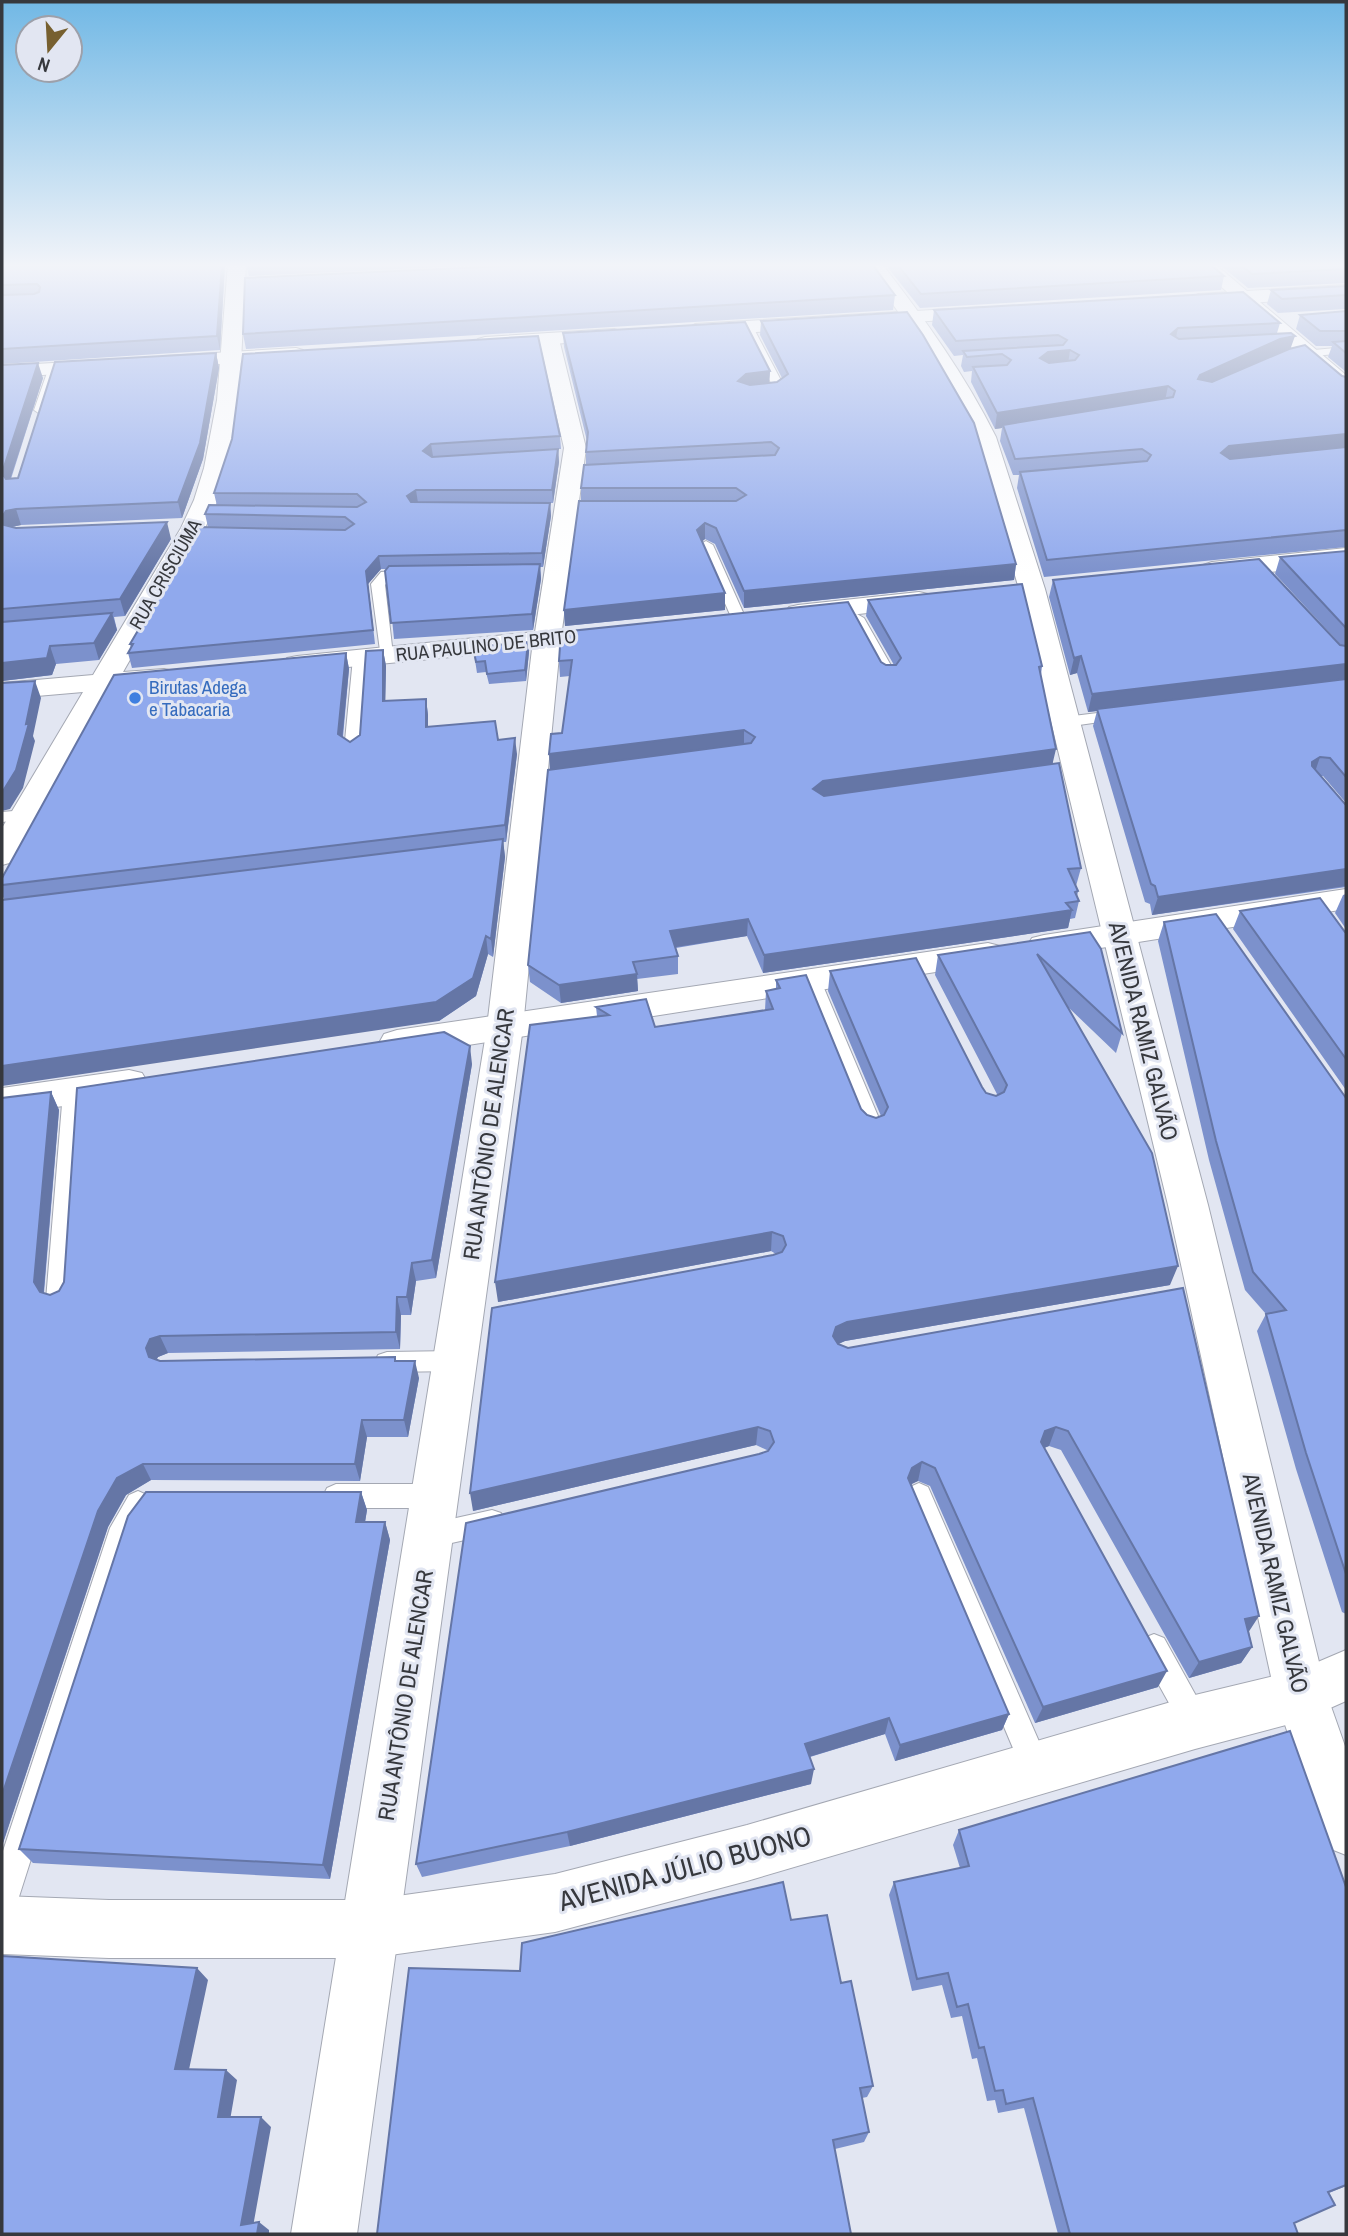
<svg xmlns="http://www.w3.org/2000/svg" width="1348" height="2236" font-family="'Archivo Narrow',sans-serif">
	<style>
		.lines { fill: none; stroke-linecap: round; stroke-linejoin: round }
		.service-casing { stroke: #a4a8b3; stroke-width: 2 }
		.minor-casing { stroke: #a4a8b3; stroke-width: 2 }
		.tertiary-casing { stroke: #a4a8b3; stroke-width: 2 }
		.secondary-casing { stroke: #a4a8b3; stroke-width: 2 }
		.service { fill: #fff; fill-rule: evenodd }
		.minor { fill: #fff; fill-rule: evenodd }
		.tertiary { fill: #fff; fill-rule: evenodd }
		.secondary { fill: #fff; fill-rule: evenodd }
		.wall { fill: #7c91cc }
		.shaded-wall { fill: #6576a6 }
		.building { fill: #90a9ed; stroke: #6576a6; stroke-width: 2; fill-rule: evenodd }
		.shop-dot { fill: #3f7fe0; stroke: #e2e6f2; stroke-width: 2.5 }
		.labels { text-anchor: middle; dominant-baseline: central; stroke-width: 6; stroke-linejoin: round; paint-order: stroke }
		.far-street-label { font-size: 19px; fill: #36383d; stroke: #e2e6f2 }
		.far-shop-label { font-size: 19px; fill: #366cbe; stroke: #e2e6f2; text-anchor: start }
		.street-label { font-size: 23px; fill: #36383d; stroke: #e2e6f2 }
		.near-street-label { font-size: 28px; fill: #36383d; stroke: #e2e6f2 }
	</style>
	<rect width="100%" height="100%" fill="#e2e6f2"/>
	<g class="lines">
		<defs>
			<path id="service" d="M748 324 753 327 785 388 777 394 759 397 753 394 773 387 743 327Z
				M1346 347V353L1293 358 1287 355 1293 352Z
				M49 367 59 369 46 410 40 414 34 410Z
				M706 541 713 545 746 619 744 622H734L732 619 699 545Z
				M415 570 420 571V577L390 579 385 585 393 655 391 658H381L371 584 381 572Z
				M857 614 864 618 897 676 894 679H884L881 676 850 618Z
				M360 654 367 658 360 751 352 756 344 751 353 658Z
				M1122 710 1128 712 1130 715 1128 718 1065 727 1057 722 1065 717Z
				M25 810 31 811 34 815 31 819 2 822V812Z
				M811 975 818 976 821 981 883 1128 879 1133 872 1136 865 1133 861 1128 801 981 804 976Z
				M73 1085 80 1087 83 1092 70 1300 66 1307 58 1310 50 1307 46 1300 63 1092 66 1087Z
				M455 1351 464 1354 467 1361 464 1368 455 1371 387 1372 378 1369 375 1362 378 1355 387 1352Z
				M919 1483 928 1487 1051 1769 1046 1779 1036 1784 1026 1779 906 1495 910 1487Z
				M336 1484H435L444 1488 448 1496 444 1504 435 1508H336L327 1504 323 1496 327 1488Z
				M138 1491 147 1495 151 1503 135 1532 18 1900 13 1911 2 1916V1854L110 1528 129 1495Z
				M492 1510 501 1513 505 1522 501 1531 492 1534 429 1548 420 1545 416 1536 420 1527 429 1524Z
				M1154 1634 1164 1638 1205 1712 1209 1722 1205 1732 1195 1736 1185 1732 1144 1658 1140 1648 1144 1638Z"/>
			<path id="minor" d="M228 264H246L239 400 227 468 218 500 205 528 123 672 164 669 174 671 178 677 174 683 113 690 18 855 13 862 2 865V828L83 692 2 699V683L93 675 181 528 194 500 204 468 217 400Z
				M864 264H882C925 319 965 375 996 437L1045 589 1208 1205 1327 1695 1346 1749V1855L1326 1847 1275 1695 1168 1205 1019 589 974 437 963 414 924 348Z
				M1195 264H1215L1346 375V391L1339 389Z
				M549 333 556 335 559 339 586 448 562 630 581 631 584 637 581 643 560 646 523 1027 357 2234H291L487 1027 532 649 297 672 287 670 283 664 287 658 297 656 535 632 564 448 539 339 542 335Z
				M1346 548V564L1212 578 1203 575 1199 570 1203 565 1212 562Z
				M919 592 928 594 932 600 928 606 798 621 789 619 785 613 789 607 798 605Z"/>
			<path id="tertiary" d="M1346 889V909L1044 957 1032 954 1027 946 1032 938 1044 935Z
				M988 943 1000 946 1005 954 1000 962 397 1056 384 1052 379 1043 384 1034 397 1030Z
				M129 1070 142 1073 148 1083 142 1093 2 1116V1088Z
				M1346 1650V1701L1301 1721 1195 1749 747 1881 555 1932 369 1958H109L2 1954V1896L109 1900H369L555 1874 747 1825 1195 1695 1299 1670Z"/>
			<path id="secondary" d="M1346 285V297L1198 306 1189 300 1198 294Z
				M984 307 994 313 991 317 695 336 685 330 695 324Z
				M614 329 621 331 624 335 621 339 485 349 478 347 475 343 478 339 485 337Z
				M296 348 303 350 306 354 303 358 164 368 157 366 154 362 157 358 164 356Z
				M104 360 111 362 114 366 111 370 2 378V366Z"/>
		</defs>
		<use href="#service" class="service-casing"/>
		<use href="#minor" class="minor-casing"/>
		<use href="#tertiary" class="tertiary-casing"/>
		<use href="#secondary" class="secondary-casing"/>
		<use href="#service" class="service"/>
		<use href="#minor" class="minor"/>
		<use href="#tertiary" class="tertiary"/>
		<use href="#secondary" class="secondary"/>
	</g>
	<path class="wall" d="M2 264H225L220 350 2 364Z
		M246 264H510L249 276Z
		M885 264H1210L1224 276 1221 290 920 308Z
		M1219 264H1346V283L1248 288Z
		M1346 286V309L1278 313 1267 304 1271 290Z
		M895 295 893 310 246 349 243 334Z
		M934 310 1280 323 1277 333 1291 348 1346 377V547L1044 577 1017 488 1019 475H1013L1000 441 1002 428 995 429 971 382 972 371 964 372 961 366 963 355 954 356 932 325Z
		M1346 312V372L1328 357 1332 346H1316L1296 329 1300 315Z
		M761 321 1016 564 1014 580 744 608 715 544 705 539 702 541 725 593V610L565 626 564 610 581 501V488L586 465V452L587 441 564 347 563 333 770 371 769 383 777 382 782 378 760 335Z
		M216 353 219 368 203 459 182 518 21 525 12 527 171 539 125 616 114 617 117 630 99 660 56 664 52 675 2 681V365L43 378 11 479 18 478Z
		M560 436 561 449H558L559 462 553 503H550L551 516 543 567H540L541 579 533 630 394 639 387 569H381L368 584 375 644 132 668 128 653 131 648 130 644 208 527 205 514 217 506 214 493 232 439Z
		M1346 551V803L1323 776H1320L1346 805V887L1152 915 1150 904 1145 902 1093 726 1097 711 1088 712 1077 673 1070 675 1049 597 1053 580 1341 645 1275 574 1280 557Z
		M868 600 1042 666 1041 675 1053 764 1081 868 1076 886 1078 891 1077 897 1079 901 1075 918 1070 919 1068 928 763 973 747 936 676 948 678 956V974L637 979 638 991 561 1003 530 982 528 965 550 769 562 733 570 676 560 677 559 661 561 632 881 662 886 665H894L866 616Z
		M528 642 529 652 526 681 489 684 486 672 477 673 473 647Z
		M383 650 386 666 385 701 426 699 428 715V726L498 740 517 754 506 842H503L505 857 493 957 488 954 476 996 439 1021 4 899 2 895V878L346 653 349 669 343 737 350 742 360 735Z
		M1346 894V929L1335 913 1343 895Z
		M1240 911 1346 933V1090L1233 929Z
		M1164 922 1346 1098V1614L1342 1612 1296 1469 1257 1331 1266 1314 1245 1290 1209 1160 1158 941Z
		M1090 932 1122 1033 1116 1053 1069 1008 1170 1285 845 1341 838 1344 848 1348 1183 1288 1252 1647 1241 1663 1189 1678 1061 1450 1049 1446 1044 1448 1158 1687 1035 1723 930 1486 918 1481 910 1484 1009 1714 1002 1730 895 1761 885 1734 810 1757 811 1784 570 1846 422 1877 416 1864 759 1454 769 1451 756 1445 473 1511 773 1255 776 1254 771 1251 498 1302 597 1016 596 1007 655 1027 765 1010 766 991 776 989V980L861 1109 867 1115 876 1118 881 1116 828 991 830 971 982 1087 986 1093 996 1096H998L935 975 938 955Z
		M472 1064 436 1278 416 1281 411 1315H401L400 1349 168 1353 158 1357 156 1360 160 1361H396L419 1378 408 1437H367L360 1481 151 1480 126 1495 108 1527 2 1846V1098L51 1092 59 1110 44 1293 50 1295 59 1291Z
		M361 1492 367 1510 365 1522H385L390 1540 330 1879 33 1863 19 1849Z
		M959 1830 1346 1887V2186L1329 2193 1294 2224 1298 2234H1058L1024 2108 998 2113 995 2100 987 2101 977 2058 972 2059 962 2016 951 2018 942 1985 912 1991 889 1895 894 1882 960 1868 953 1845Z
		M791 1920 841 1983 873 2086 867 2097 862 2098 869 2132 864 2142 835 2149 520 1971Z"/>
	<path class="shaded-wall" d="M222 264H225L220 350 217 336Z
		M1178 328 1175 342 1171 334Z
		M1295 336 1290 350 1276 354 1196 391 1200 375 1280 339Z
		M1070 350 1068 364 1046 366 1040 358 1048 352Z
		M216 353 219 368 203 459 182 518 178 502Z
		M38 363 43 378 7 489 2 473Z
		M770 371 769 385 746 388 738 381 746 374Z
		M1168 386 1165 401 1003 425 1002 428 995 429 997 413Z
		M1346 434V448L1225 461 1221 453 1229 446Z
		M431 444 433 456 425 464 423 451Z
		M558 449 559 462 553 503 552 490Z
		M416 490 418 503 408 509 407 496Z
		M550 503 551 516 543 567 542 553Z
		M16 509 21 525 11 527 7 534 2 517 6 511Z
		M167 522 171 539 125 616 120 599Z
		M705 523V539L697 546V530Z
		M379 556 381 569 368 584 375 644 366 571Z
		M540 564 541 579 533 630 532 614Z
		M1016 564 1014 580 744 608V591Z
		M725 593V610L565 626 564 610Z
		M112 613 117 630 99 660 94 643Z
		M528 642 529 652 526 681 525 670Z
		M50 646 56 664 52 675 2 681V663Z
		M383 650 386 666 385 718 383 701Z
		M346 653 349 669 341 751 338 734Z
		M1081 656 1077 673 1070 675 1074 658Z
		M1346 664V679L1097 709V711L1088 712 1092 694Z
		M35 681 41 698 33 736 35 741 23 788 10 809 2 811V791L26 724Z
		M426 699 428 715V743L426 727Z
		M744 730V746L550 771 549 754Z
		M515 738 517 754 506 842 505 825Z
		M1056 749 1052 766 822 797 813 789 823 781Z
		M1320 757 1314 775 1306 780 1312 762Z
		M503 839 505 857 493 957 491 939Z
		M1346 869V886L1152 915 1158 897Z
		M1072 910 1068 928 763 973 764 955Z
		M748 919 747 936 670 948V931Z
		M486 936 488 954 476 996 439 1021 2 1086V1066Z
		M637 974 638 991 561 1003 559 985Z
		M470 1046 472 1064 436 1278 432 1260Z
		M51 1092 59 1110 43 1300 34 1282Z
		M772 1232 771 1251 498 1302 495 1282Z
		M412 1263 416 1281 411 1315 407 1297Z
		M1178 1266 1170 1285 845 1341 834 1346 833 1336 836 1327 847 1322Z
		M397 1297 401 1315 400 1349 396 1332Z
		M160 1336 168 1353 158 1357 154 1365 149 1357 146 1348 150 1339Z
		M415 1361 419 1378 408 1437 404 1420Z
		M362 1420 367 1437 360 1481 355 1464Z
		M758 1427 756 1445 473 1511 470 1493Z
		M1056 1427 1049 1446 1039 1450 1045 1431Z
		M922 1462 918 1481 908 1486V1478L912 1468Z
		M143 1464 151 1480 126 1495 108 1527 2 1846V1795L98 1511 117 1478Z
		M361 1492 367 1510 362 1540 356 1522Z
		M385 1522 390 1540 330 1879 323 1865Z
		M1259 1616 1248 1633 1245 1619Z
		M1252 1647 1241 1663 1189 1678 1199 1662Z
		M1167 1671 1158 1687 1035 1723 1043 1707Z
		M1009 1714 1002 1730 895 1761 900 1745Z
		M889 1718 885 1734 802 1759 805 1744Z
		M814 1769 811 1784 570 1846 567 1832Z
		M197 1968 208 1980 187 2079 175 2069Z
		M226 2070 237 2080 229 2126 218 2117Z
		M261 2117 271 2127 252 2232 241 2225Z
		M259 2222 269 2230V2234H257Z"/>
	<path class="building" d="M2 264H222L217 336 2 349V295L34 294 39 292 40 287 37 284 2 285Z
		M546 264H872L895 295 243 334 245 278Z
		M897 264H1210L1224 276 921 294Z
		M1239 264H1346V269L1252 274Z
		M1346 286V295L1282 299 1271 290Z
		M1243 292 1280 323 1178 328 1171 334 1179 339 1291 333 1295 336 1280 339 1200 375 1198 379 1212 382 1289 349 1305 345 1342 376 1346 377V434L1229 446 1221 453 1230 459 1346 447V530L1047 560 1020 472 1147 461 1151 455 1142 449 1015 459 1003 425 1173 397 1175 391 1168 386 997 413 973 367 1007 365 1011 360 1002 354 967 357 963 351 1063 345 1067 340 1058 335 956 341 934 310ZM1070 350 1079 355 1075 360 1049 363 1040 358 1048 352Z
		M1346 311V331H1320L1300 315Z
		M907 312 923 335 974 423 1016 564 744 591 716 528 705 523 697 530 725 593 564 610 579 501H736L746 495 736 488H581L584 465 775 455 779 448 771 442 586 452 588 432 563 333 745 322 770 371 746 374 738 381 750 385 777 382 788 374 761 321Z
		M538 336 560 436 431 444 423 451 432 457 558 449 552 490H416L407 496 411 502 550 503 542 553 379 556 366 571 373 630 128 653 133 644H130L199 527 345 530 354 524 345 517 205 514 209 505 357 507 366 502 357 494 214 493 232 439 243 354Z
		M1346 341V353L1333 342Z
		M216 353 200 443 178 502 16 509 6 511 2 517V365L38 363 2 473 6 479 18 478 55 362Z
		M2 519 4 525 16 528 167 522 120 599 2 609Z
		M1346 551V628L1280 557Z
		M1259 559 1340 645 1346 646V664L1092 694 1081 656 1074 658 1053 580Z
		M540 564 532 614 391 623 385 571 389 566Z
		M1022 584 1042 666 1039 667 1056 749 823 781 813 789 824 796 1059 763 1081 868 1068 869 1078 891 1075 892 1079 901 1066 903 1072 910 764 955 748 919 670 931 678 956 633 962 637 974 559 985 528 965 548 770 751 743 755 737 744 730 549 754 551 734 562 733 572 660 559 661 561 632 848 602 881 662 886 665H896L901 658 868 600Z
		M112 613 94 643 50 646 47 658 2 663V622Z
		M528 642 525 670 487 674 485 661 476 662 473 647Z
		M383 650V701L426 699V727L495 721 498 740 515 738 505 825 2 885V878L114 675 346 653 338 734 350 742 360 735 366 651Z
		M1346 679V777L1330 758 1320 757 1312 762V766L1346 805V869L1158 897 1155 886 1151 884 1097 709Z
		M35 681 26 724 29 723 16 770 3 791H2V683Z
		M503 839 491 939 486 936 473 978 436 1002 2 1066V900Z
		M1320 898 1345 932 1346 933V1059L1240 911Z
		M1216 914 1346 1098V1574L1306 1453 1266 1314 1286 1310 1253 1272 1216 1141 1164 922Z
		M1090 932 1101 949 1122 1033 1037 954 1152 1153 1178 1266 847 1322 836 1327 833 1336 838 1344 848 1348 1183 1288 1259 1616 1245 1619 1252 1647 1199 1662 1068 1431 1056 1427 1045 1431 1041 1442 1167 1671 1043 1707 935 1468 922 1462 912 1468 908 1478 1009 1714 900 1745 889 1718 805 1744 814 1769 567 1832 416 1864 466 1523 759 1454 768 1451 774 1442 770 1431 758 1427 470 1493 492 1308 773 1255 782 1252 786 1245 783 1236 772 1232 495 1282 530 1025 609 1015 596 1007 646 999 655 1027 773 1009 766 991 780 988 776 980 806 975 861 1109 867 1115 876 1118 884 1115 888 1107 830 971 916 958 982 1087 986 1093 996 1096 1004 1092 1007 1085 938 955Z
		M444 1032 470 1046 432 1260 412 1263 407 1297H397L396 1332 160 1336 150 1339 146 1348 149 1357 160 1361 395 1357V1361H415L404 1420H362L355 1464H143L117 1478 98 1511 2 1795V1098L51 1092 34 1282 40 1292 50 1295 59 1291 64 1282 77 1088Z
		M146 1492H361L356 1522H385L323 1865 19 1849 128 1516Z
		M1290 1731 1346 1887V2185L1328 2192 1335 2205 1294 2223 1298 2234H1070L1033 2098 1006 2104 1003 2090 995 2091 984 2047 979 2048 968 2004 957 2007 948 1973 917 1979 894 1882 969 1866 959 1830Z
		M783 1882 791 1920 827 1915 841 1983 851 1981 873 2086 860 2088 869 2132 833 2140 851 2234H377L409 1968 520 1971 522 1943Z
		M2 1956 197 1968 175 2069 226 2070 218 2117H261L241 2225 259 2222 257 2234H2Z"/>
	<linearGradient id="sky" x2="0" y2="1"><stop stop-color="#71b8e5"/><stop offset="0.46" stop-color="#f2f4f9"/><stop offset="1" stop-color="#f2f4f9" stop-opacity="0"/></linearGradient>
	<rect width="1348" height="577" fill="url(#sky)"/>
	<circle class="shop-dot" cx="135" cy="698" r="7"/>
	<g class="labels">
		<g class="far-street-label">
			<text transform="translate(165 574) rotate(-60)">RUA CRISCIÚMA</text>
			<text transform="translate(486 645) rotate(-6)">RUA PAULINO DE BRITO</text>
		</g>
		<g class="far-shop-label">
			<text x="149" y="687">Birutas Adega<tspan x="149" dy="22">e Tabacaria</tspan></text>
		</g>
		<g class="street-label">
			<text transform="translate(1144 1031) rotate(76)">AVENIDA RAMIZ GALVÃO</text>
			<text transform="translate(488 1134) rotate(-82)">RUA ANTÔNIO DE ALENCAR</text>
			<text transform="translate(1276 1583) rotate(77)">AVENIDA RAMIZ GALVÃO</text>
			<text transform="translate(405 1695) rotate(-81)">RUA ANTÔNIO DE ALENCAR</text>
		</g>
		<g class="near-street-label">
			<text transform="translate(685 1868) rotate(-15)">AVENIDA JÚLIO BUONO</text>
		</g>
	</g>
	<rect width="1348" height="2236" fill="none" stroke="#36383d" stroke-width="7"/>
	<g transform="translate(49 49) rotate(198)"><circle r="33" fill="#e2e6f2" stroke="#9da0aa" stroke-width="2"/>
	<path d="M0-5L12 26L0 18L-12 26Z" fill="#776030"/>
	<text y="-10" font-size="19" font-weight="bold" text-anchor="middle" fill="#36383d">N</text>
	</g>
</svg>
